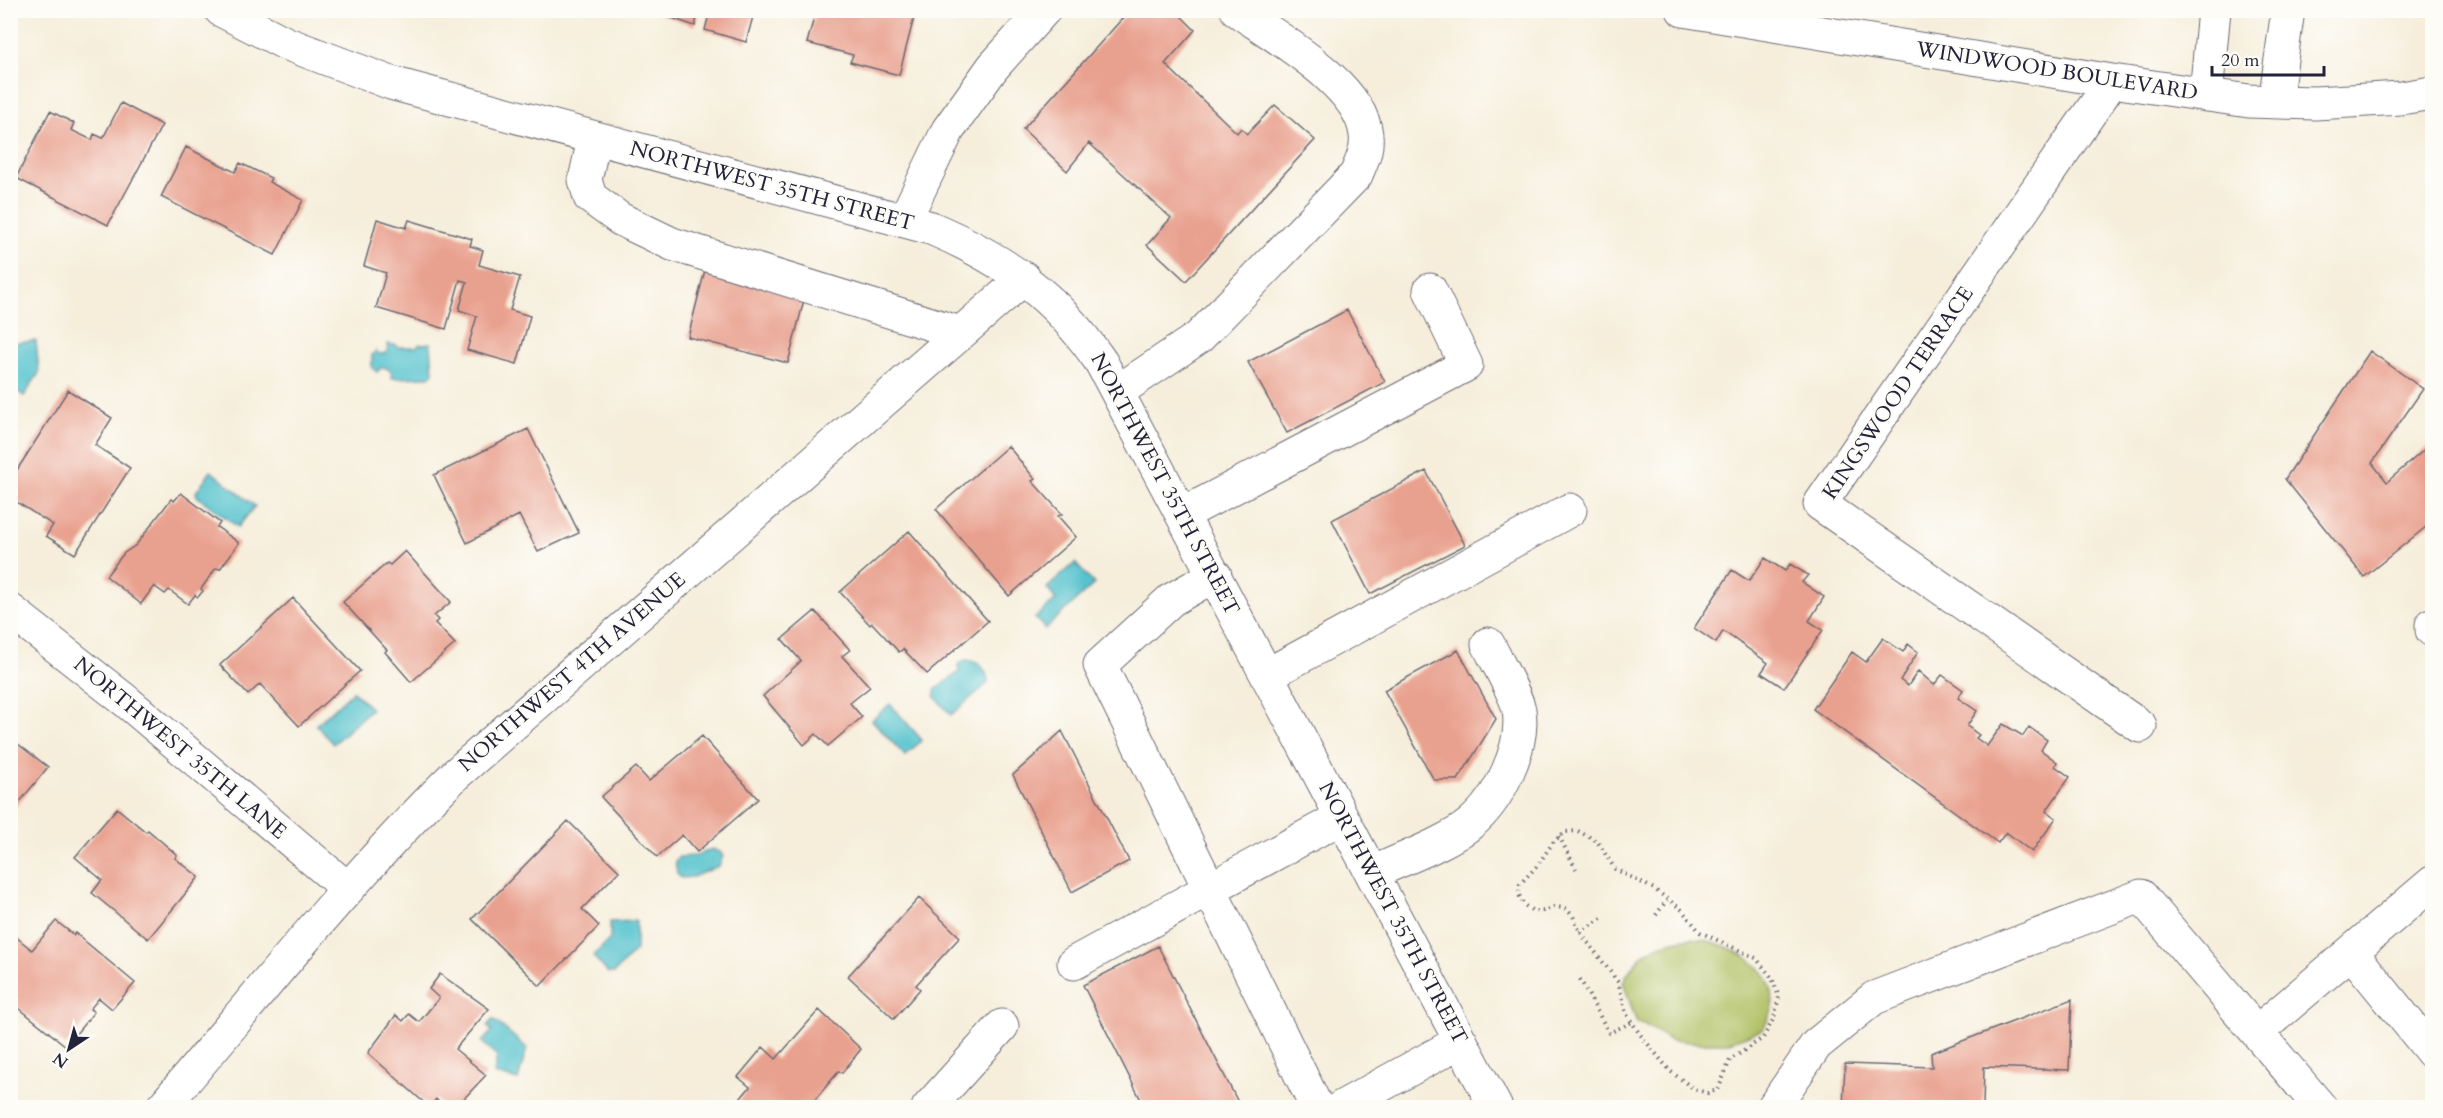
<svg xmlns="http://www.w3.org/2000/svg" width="2443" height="1118" font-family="Cardo,serif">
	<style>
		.green { fill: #afbf62; stroke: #68704e; stroke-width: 1.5 }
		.water { fill: #55c2cd; stroke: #3c7284; stroke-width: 1.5 }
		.building { fill: #e9a18f }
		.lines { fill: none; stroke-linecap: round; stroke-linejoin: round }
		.minor-casing { stroke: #6c6973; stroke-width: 35 }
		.path { stroke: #6c6973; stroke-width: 4; stroke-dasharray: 1.5 4.5; stroke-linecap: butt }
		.minor { stroke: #fff; stroke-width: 33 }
		.labels { text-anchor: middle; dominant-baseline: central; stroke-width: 4.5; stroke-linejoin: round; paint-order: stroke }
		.street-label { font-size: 21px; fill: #22223b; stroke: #fdfcf7 }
	</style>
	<rect width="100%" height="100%" fill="#fdfcf7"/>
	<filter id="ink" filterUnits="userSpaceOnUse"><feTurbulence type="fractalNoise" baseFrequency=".0167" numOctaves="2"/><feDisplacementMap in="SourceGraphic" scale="12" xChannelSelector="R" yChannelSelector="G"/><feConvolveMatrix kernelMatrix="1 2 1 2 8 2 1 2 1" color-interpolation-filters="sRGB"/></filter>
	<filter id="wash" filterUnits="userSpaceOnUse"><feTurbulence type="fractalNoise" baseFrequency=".008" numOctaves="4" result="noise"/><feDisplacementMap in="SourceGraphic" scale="24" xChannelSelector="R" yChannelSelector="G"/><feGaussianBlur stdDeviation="1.35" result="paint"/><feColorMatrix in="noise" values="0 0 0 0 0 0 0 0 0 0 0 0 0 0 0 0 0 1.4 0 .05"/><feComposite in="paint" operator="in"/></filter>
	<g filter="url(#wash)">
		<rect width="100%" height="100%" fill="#f6eedb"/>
		<path class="green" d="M1692 938C1727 942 1779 965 1772 1008 1771 1016 1766 1023 1762 1030L1727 1043H1701L1670 1040 1642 1023H1637L1623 982C1639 950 1658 942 1692 938Z"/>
		<path class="water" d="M36 341 39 373 24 396 11 387V370L15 364 13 343Z
			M431 343 433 373 429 377 392 378V373L387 368H381L377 372 372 368V355L376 351 379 354 386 353 388 349 387 344 395 345 397 347H416L420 344Z
			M211 471 255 506 238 527 197 496 196 492Z
			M1075 563 1094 584 1045 629 1035 618 1056 600 1047 588Z
			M965 660C979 661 987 669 988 683L951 715 935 697V690L959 672 958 665Z
			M353 691 371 709 333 744 316 725Z
			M890 704 922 740 905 756 872 720Z
			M712 849 720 852 723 856 719 866 693 877 681 878 677 874 675 861 679 857 695 856Z
			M636 921V950L614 973H608L593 956 610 939V922Z
			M493 1019 527 1048 518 1080 494 1074 497 1056 482 1042 492 1031 487 1026Z"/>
		<g id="blocks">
			<path class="building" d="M648 10H699L695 26Z
				M710 10H752L754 13 746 42 705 30Z
				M816 10H916L899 75 850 62 853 55 807 43Z
				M1130 10H1175L1195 30 1165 64 1237 133 1241 128 1247 134 1275 105 1315 140 1186 281 1147 245 1171 218 1089 143 1067 171 1023 129Z
				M121 103 162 125 108 225 16 178 50 111 74 123 71 130 92 140 94 134 103 138Z
				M186 147 235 172 240 163 271 178 269 182 303 200 275 255 161 197Z
				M377 219 406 228 409 220 472 239 470 246 483 250 479 265 520 277 510 310 530 316 517 364 467 350 477 316 459 310 467 282 460 280 446 329 376 308 386 273 364 266Z
				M705 270 805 296 788 363 688 337Z
				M1347 310 1385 382 1287 433 1248 362Z
				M2370 351 2423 389 2372 463 2387 482 2432 443V522L2364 577 2285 479Z
				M68 390 112 418 95 445 130 468 75 554 46 536 53 525 10 498V481Z
				M528 429 579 533 538 552 519 515 467 543 434 475Z
				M1008 446 1035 479 1032 481 1062 514 1058 516 1076 537 1009 596 936 509Z
				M1426 471 1465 545 1370 594 1332 520Z
				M181 493 220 523 217 527 239 543 220 569 216 568 201 589 203 591 198 597 195 595 188 604 169 590 165 594 154 586 141 604 106 576 124 553 136 545 171 499 174 501Z
				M909 531 988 621 927 674 903 649 899 652 872 623 870 625 840 592Z
				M405 551 451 602 434 616 438 620 435 623 455 644 411 682 385 652 387 650 343 602 387 563 390 565Z
				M1765 558 1785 571 1790 564 1808 575 1802 582 1824 597 1809 621 1823 630 1784 688 1761 673 1768 663 1723 631 1716 643 1694 628 1732 570 1749 581Z
				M293 598 360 671 299 726 260 684 248 695 220 665Z
				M815 611 850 650 842 656 870 687 850 703 862 717 828 746 816 734 804 745 763 696 801 661 782 639Z
				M1883 638 1903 652 1908 644 1918 652 1900 680 1908 686 1918 671 1934 685 1942 675 1963 690 1958 698 1977 711 1967 726 1979 735 1976 738 1987 746 2003 724 2023 736 2029 727 2047 740 2041 750 2057 762 2055 766 2070 777 2046 811 2056 818 2032 852 2006 832 1998 843 1813 709 1852 652 1866 662Z
				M1458 650 1496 719 1458 780H1434L1384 690Z
				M1062 731 1129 861 1072 892 1013 775Z
				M702 736 758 799 697 852 682 835 657 857 601 797 636 767 649 781Z
				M10 738 48 767 10 814Z
				M117 808 146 832 148 830 177 855 175 858 199 877 148 939 92 893 102 880 75 857Z
				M568 821 619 871 582 909 599 926 540 986 472 919Z
				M919 898 960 937 916 985 920 989 894 1019 848 976Z
				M56 921 74 935 75 933 135 983 112 1009 99 998 90 1009 94 1012 66 1046 10 1001V932L32 950Z
				M1158 946 1241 1108H1145L1083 985Z
				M440 974 489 1009 455 1049 486 1075 455 1108H445L436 1099 429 1107 368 1053 396 1015 403 1021 409 1014 419 1022 439 998 429 989Z
				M2072 999 2069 1070 1984 1067 1983 1108H1843L1845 1064 1932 1067 1931 1053Z
				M819 1010 861 1049 842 1073 839 1071 814 1101 819 1105 816 1108H738L735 1105 750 1087 738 1077 763 1047 776 1059Z"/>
		</g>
	</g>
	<g filter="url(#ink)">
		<use href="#blocks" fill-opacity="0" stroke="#6c6973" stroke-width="1.5"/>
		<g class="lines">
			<defs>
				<path id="minor" d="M221 10 285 43 391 83 931 228C1004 259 1055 295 1101 362L1496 1108
					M1683 10 2112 81 2249 101 2315 103 2401 98 2432 93
					M2112 81 1820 504 2140 726
					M2206 95 2214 10
					M2275 102 2288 10
					M594 139 585 180 590 197 620 219 672 244 960 333
					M904 221 948 130 993 67 1044 10
					M1117 392 1199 337 1356 175C1361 162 1368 150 1366 135 1361 84 1275 37 1237 10
					M1183 514 1466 365 1430 290
					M1215 575 1171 600 1100 665 1317 1108
					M10 610 126 701 348 889
					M2432 625V630
					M1267 675 1570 510
					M1372 873C1400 860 1449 842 1470 824 1499 800 1525 747 1519 710 1517 697 1495 658 1488 644
					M2351 952 2432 1052
					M1074 963 1342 817
					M2257 1032 2432 883
					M162 1108C258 995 350 879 455 775L1024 278
					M928 1108 1002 1026
					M1340 1108 1461 1041
					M1773 1108 1816 1045 1874 998 2141 896 2321 1108"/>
			</defs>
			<use href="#minor" class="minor-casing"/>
			<path class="path" d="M1578 831 1597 841 1615 869 1654 889 1681 909 1700 932 1756 958 1772 978 1779 997 1774 1018 1763 1038 1730 1060 1718 1090 1707 1093 1694 1089 1670 1071 1639 1033 1626 1013 1618 982 1580 932 1573 916 1565 908 1554 907 1543 911H1533L1524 905 1519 895 1520 884 1537 866 1554 841 1565 832Z
				M1559 836 1576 869
				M1656 915 1667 900
				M1580 932 1603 917
				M1580 979 1609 1033 1632 1022"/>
			<use href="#minor" class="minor"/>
		</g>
	</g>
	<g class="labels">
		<g class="street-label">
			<text transform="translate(2057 71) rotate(9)">WINDWOOD BOULEVARD</text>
			<text transform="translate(772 186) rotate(15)">NORTHWEST 35TH STREET</text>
			<text transform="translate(1898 393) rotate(-56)">KINGSWOOD TERRACE</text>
			<text transform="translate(1165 484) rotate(62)">NORTHWEST 35TH STREET</text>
			<text transform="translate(572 672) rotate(-41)">NORTHWEST 4TH AVENUE</text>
			<text transform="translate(180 748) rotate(40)">NORTHWEST 35TH LANE</text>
			<text transform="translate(1393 913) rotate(62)">NORTHWEST 35TH STREET</text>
		</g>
	</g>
	<rect width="2443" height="1118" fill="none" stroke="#fdfcf7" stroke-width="36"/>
	<g transform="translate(69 1049) rotate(216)" stroke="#fdfcf7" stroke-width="4.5" paint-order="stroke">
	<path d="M0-4.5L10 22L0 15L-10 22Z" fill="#22223b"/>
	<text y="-9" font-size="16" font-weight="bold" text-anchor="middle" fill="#22223b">N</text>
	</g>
	<path d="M2212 66v9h112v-9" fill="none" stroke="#22223b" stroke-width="3"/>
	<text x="2221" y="66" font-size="18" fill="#22223b" stroke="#fdfcf7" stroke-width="4.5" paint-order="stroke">20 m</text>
</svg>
